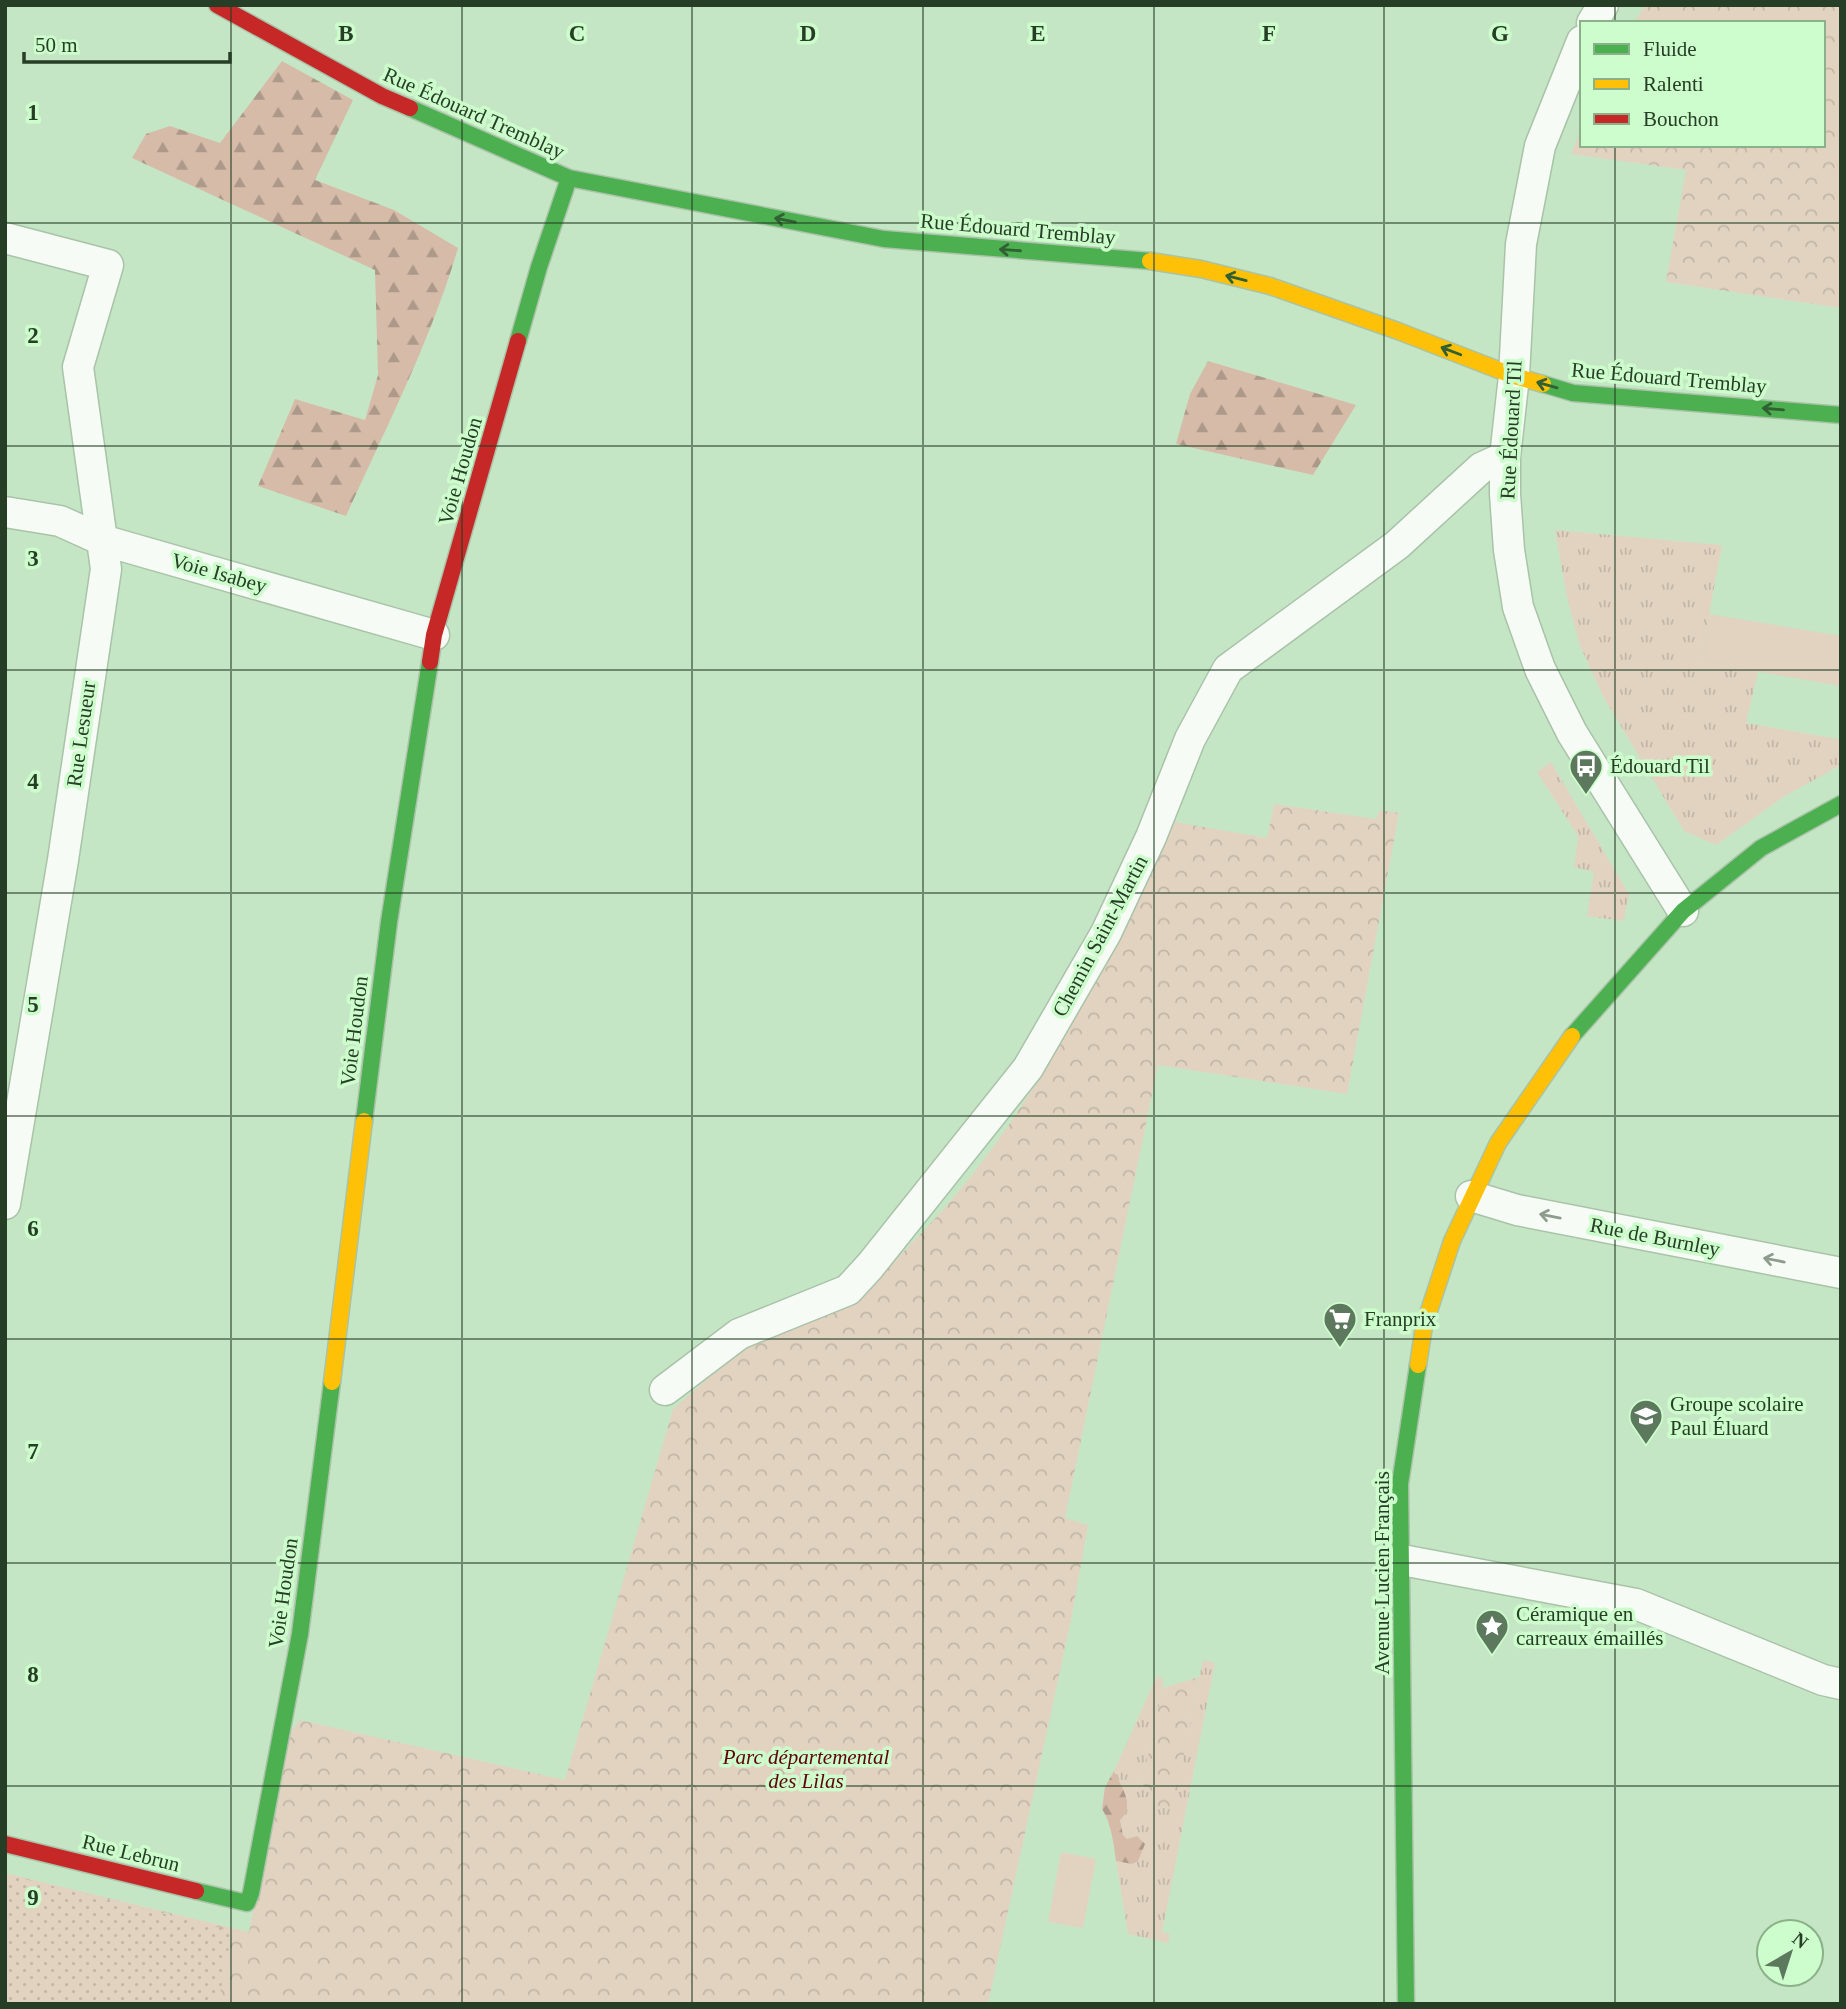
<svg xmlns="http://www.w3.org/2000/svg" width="1846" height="2009" font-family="'Times New Roman',serif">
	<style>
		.grass { fill: url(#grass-tufts) }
		.forest { fill: url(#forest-firs) }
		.park { fill: url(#park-crowns) }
		.garden { fill: url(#garden-dots) }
		.pitch { fill: #e2d3c1 }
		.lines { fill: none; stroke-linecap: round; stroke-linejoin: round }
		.street-casing { stroke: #a9c3a8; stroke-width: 33 }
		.fast-casing { stroke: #a9c3a8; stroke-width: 19 }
		.slow-casing { stroke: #a9c3a8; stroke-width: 19 }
		.jam-casing { stroke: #a9c3a8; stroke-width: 19 }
		.street { stroke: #f6fbf6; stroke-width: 30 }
		.fast { stroke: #4caf50; stroke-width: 16 }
		.slow { stroke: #ffc107; stroke-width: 16 }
		.jam { stroke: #c62828; stroke-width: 16 }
		.oneway { stroke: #316032 }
		.oneway2 { stroke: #8e9c8e }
		.grid { fill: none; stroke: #253e25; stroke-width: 2; stroke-opacity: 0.55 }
		.labels { text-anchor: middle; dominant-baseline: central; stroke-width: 7; stroke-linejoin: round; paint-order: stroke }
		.street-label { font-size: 21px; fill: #253e25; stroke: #cdfdcc }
		.poi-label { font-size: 21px; fill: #253e25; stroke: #cdfdcc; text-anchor: start }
		.park-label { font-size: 21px; font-style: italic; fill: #5f020d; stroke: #cdfdcc }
		.grid-label { font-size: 23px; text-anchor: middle; font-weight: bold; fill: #253e25; stroke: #cdfdcc; stroke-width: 7; stroke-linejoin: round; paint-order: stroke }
	</style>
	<defs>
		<pattern id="grass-tufts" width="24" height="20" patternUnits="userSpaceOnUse" patternTransform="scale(1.75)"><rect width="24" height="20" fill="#e2d3c1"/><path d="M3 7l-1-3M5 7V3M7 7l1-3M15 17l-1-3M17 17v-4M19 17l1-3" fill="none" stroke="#c2b6a6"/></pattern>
		<pattern id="forest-firs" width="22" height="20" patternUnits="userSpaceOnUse" patternTransform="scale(1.75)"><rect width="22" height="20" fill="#d6bba9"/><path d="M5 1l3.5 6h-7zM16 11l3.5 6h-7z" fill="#ad9989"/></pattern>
		<pattern id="park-crowns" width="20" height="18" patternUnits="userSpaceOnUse" patternTransform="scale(1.75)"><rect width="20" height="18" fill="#e2d3c1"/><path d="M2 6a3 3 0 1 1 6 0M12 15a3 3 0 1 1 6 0" fill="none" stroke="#c2b6a6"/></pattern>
		<pattern id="garden-dots" width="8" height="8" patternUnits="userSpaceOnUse" patternTransform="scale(1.75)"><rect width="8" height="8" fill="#e2d3c1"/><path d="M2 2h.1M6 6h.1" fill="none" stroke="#c2b6a6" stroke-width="1.8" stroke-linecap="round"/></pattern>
	</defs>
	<rect width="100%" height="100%" fill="#c5e6c4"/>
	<path class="grass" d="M1555 530 1722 545 1700 662 1758 672 1746 723 1838 739 1841 745V765L1785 796 1716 845 1684 831 1604 698 1580 646 1567 597Z
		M1551 762 1629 894 1624 919 1622 921 1587 916 1594 872 1574 867 1578 836 1537 772Z
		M1203 1660 1215 1663 1162 1932 1170 1934 1168 1943 1128 1934 1116 1861 1131 1864V1838L1126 1839 1123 1835 1120 1820C1135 1806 1120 1786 1114 1771L1156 1678 1160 1676 1163 1681V1688L1142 1783 1159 1807 1168 1809 1173 1805Z"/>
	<path class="forest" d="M282 61 353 100 315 180 394 210 458 248C431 340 386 428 346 516L258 486 295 399 365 420 378 375 375 270 132 158 146 134 170 126 220 143Z
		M1208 361 1356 405 1313 475 1176 444 1190 394Z
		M1114 1771C1121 1787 1136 1805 1120 1820L1123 1835 1127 1839 1137 1836 1145 1844 1138 1861 1132 1864 1116 1861C1114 1845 1111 1822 1102 1809L1105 1787Z"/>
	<path class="park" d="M1645 5H1841V308L1666 282 1686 170 1571 154 1582 128V145H1823V23H1634Z
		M1274 804 1376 819 1380 810 1399 813 1347 1094 1158 1065 1065 1518 1088 1525 1071 1620 988 2004H5V1873L249 1932 288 1735 300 1720 565 1780 673 1409 745 1346 845 1306H851C890 1265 932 1225 967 1181 1054 1073 1114 945 1175 822L1267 838Z
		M1199 1677 1174 1805 1168 1809 1159 1807 1142 1783 1163 1688Z"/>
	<path class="garden" d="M5 1874 232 1931 218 2004H5Z"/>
	<path class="pitch" d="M1709 614 1841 636V686L1700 662Z
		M1061 1852 1096 1859 1083 1928 1048 1922Z"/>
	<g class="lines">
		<defs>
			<path id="street" d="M1592 23 1603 5
				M1582 41 1540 146 1521 244 1514 376 1505 457V494L1509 550 1518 607 1540 669 1572 733 1683 911
				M5 238 108 265 78 367 106 569 63 860 5 1204
				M5 512 60 521 102 540 434 635
				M1471 1196 1517 1210 1841 1273
				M665 1390 739 1334 848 1290 870 1266 1028 1068 1106 933 1151 837 1190 739 1228 669 1397 545 1481 468 1505 457
				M1402 1560 1636 1604 1823 1680 1841 1684"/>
			<path id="fast" d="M410 108 569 178 884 239 1150 261
				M518 341 539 267 569 178
				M1543 384 1573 393 1841 415
				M1572 1036 1683 911 1761 848 1841 804
				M364 1121 389 922 430 662
				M196 1891 247 1903 251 1893 300 1634 332 1382
				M1406 2004 1400 1484 1418 1365"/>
			<path id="slow" d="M1150 261 1201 269 1270 286 1398 331 1514 376 1543 384
				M1418 1365 1424 1326 1452 1241 1498 1143 1572 1036
				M332 1382 364 1121"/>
			<path id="jam" d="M217 5 382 96 410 108
				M430 662 434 635 518 341
				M5 1844 196 1891"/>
		</defs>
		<use href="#street" class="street-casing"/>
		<use href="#fast" class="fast-casing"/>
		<use href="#slow" class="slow-casing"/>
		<use href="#jam" class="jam-casing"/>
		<use href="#street" class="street"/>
		<use href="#fast" class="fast"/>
		<use href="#slow" class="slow"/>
		<use href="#jam" class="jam"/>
	</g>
	<defs><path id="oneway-shaft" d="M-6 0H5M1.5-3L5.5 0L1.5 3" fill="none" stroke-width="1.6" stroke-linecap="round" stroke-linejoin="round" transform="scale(1.75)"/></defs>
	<g class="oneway">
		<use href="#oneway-shaft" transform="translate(785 220) rotate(-169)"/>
		<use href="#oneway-shaft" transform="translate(1010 250) rotate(-176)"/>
		<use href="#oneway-shaft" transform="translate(1236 278) rotate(-166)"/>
		<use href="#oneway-shaft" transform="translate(1451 351) rotate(-159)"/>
		<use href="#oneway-shaft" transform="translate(1547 385) rotate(-164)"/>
		<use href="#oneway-shaft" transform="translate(1773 409) rotate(-175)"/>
	</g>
	<g class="oneway2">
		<use href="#oneway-shaft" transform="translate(1550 1216) rotate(-169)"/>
		<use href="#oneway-shaft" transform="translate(1774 1260) rotate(-169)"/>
	</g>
	<path class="grid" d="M231 5V2004M462 5V2004M692 5V2004M923 5V2004M1154 5V2004M1384 5V2004M1615 5V23M1615 145V2004M5 223H1841M5 446H1841M5 670H1841M5 893H1841M5 1116H1841M5 1339H1841M5 1563H1841M5 1786H1841"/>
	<defs>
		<symbol id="bus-pin" viewBox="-11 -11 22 30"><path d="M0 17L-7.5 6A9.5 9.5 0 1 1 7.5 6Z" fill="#5d795d" stroke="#cdfdcc"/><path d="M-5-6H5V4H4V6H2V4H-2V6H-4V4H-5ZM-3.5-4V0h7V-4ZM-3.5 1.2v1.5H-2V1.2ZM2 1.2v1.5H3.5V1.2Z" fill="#fff"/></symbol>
		<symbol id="supermarket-pin" viewBox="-11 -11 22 30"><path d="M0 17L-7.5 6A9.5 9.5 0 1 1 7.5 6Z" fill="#5d795d" stroke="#cdfdcc"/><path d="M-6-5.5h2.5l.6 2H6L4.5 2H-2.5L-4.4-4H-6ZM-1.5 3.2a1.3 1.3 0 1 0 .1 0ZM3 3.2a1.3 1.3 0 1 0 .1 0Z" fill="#fff"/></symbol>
		<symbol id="school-pin" viewBox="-11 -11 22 30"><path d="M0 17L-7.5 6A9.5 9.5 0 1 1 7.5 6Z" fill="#5d795d" stroke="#cdfdcc"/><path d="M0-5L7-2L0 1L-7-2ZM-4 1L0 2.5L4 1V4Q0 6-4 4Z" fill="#fff"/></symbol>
		<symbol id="sight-pin" viewBox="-11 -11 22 30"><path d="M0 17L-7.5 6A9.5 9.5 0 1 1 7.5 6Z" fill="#5d795d" stroke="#cdfdcc"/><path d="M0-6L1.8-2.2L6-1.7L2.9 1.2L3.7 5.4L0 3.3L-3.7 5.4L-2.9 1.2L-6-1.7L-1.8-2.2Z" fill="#fff"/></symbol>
	</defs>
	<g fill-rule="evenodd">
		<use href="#bus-pin" x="1567" y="747" width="38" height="52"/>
		<use href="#supermarket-pin" x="1321" y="1300" width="38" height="52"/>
		<use href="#school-pin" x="1627" y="1397" width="38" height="52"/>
		<use href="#sight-pin" x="1473" y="1607" width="38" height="52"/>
	</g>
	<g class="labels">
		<g class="street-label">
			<text transform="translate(474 113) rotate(24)">Rue Édouard Tremblay</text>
			<text transform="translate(1018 229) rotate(5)">Rue Édouard Tremblay</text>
			<text transform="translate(1669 378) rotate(5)">Rue Édouard Tremblay</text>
			<text transform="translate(1511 430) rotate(-87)">Rue Édouard Til</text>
			<text transform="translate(460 471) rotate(-74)">Voie Houdon</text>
			<text transform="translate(219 573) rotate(16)">Voie Isabey</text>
			<text transform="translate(81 734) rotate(-82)">Rue Lesueur</text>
			<text transform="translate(1100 936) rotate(-62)">Chemin Saint-Martin</text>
			<text transform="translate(354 1031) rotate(-83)">Voie Houdon</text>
			<text transform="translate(1655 1237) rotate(11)">Rue de Burnley</text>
			<text transform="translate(1382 1573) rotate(-90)">Avenue Lucien Français</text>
			<text transform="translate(283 1593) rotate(-82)">Voie Houdon</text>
			<text transform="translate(131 1853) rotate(14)">Rue Lebrun</text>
		</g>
		<g class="poi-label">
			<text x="1610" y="766">Édouard Til</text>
			<text x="1364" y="1319">Franprix</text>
			<text x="1670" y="1404">Groupe scolaire<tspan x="1670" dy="24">Paul Éluard</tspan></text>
			<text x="1516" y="1614">Céramique en<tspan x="1516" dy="24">carreaux émaillés</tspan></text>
		</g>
		<g class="park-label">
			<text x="806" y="1757">Parc départemental<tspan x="806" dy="24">des Lilas</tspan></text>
		</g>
	</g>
	<g class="grid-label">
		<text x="346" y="41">B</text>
		<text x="577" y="41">C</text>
		<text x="808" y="41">D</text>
		<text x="1038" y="41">E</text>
		<text x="1269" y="41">F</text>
		<text x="1500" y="41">G</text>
		<text x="33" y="120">1</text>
		<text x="33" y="343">2</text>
		<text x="33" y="566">3</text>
		<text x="33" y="789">4</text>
		<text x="33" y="1012">5</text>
		<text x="33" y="1236">6</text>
		<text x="33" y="1459">7</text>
		<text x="33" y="1682">8</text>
		<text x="33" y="1905">9</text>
	</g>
	<rect width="1846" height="2009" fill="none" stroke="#253e25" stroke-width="14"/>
	<rect x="1580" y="21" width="245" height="126" fill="#cdfdcc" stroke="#8ab189" stroke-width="2"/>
	<rect x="1594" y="44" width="35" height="10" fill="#4caf50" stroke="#8ab189" stroke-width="2"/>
	<text x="1643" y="56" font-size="21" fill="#253e25">Fluide</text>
	<rect x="1594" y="79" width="35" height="10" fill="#ffc107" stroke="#8ab189" stroke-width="2"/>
	<text x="1643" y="91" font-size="21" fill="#253e25">Ralenti</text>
	<rect x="1594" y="114" width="35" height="10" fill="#c62828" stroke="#8ab189" stroke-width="2"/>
	<text x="1643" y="126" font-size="21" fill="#253e25">Bouchon</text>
	<g transform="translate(1790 1953) rotate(39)"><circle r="33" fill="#cdfdcc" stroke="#8ab189" stroke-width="2"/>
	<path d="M0-5L12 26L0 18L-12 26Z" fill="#5d795d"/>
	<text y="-10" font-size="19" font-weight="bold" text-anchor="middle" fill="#253e25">N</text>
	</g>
	<path d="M24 52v10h206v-10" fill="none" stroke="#253e25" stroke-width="3.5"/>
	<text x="35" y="52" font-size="21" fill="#253e25" stroke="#cdfdcc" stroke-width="5" paint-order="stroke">50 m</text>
</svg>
